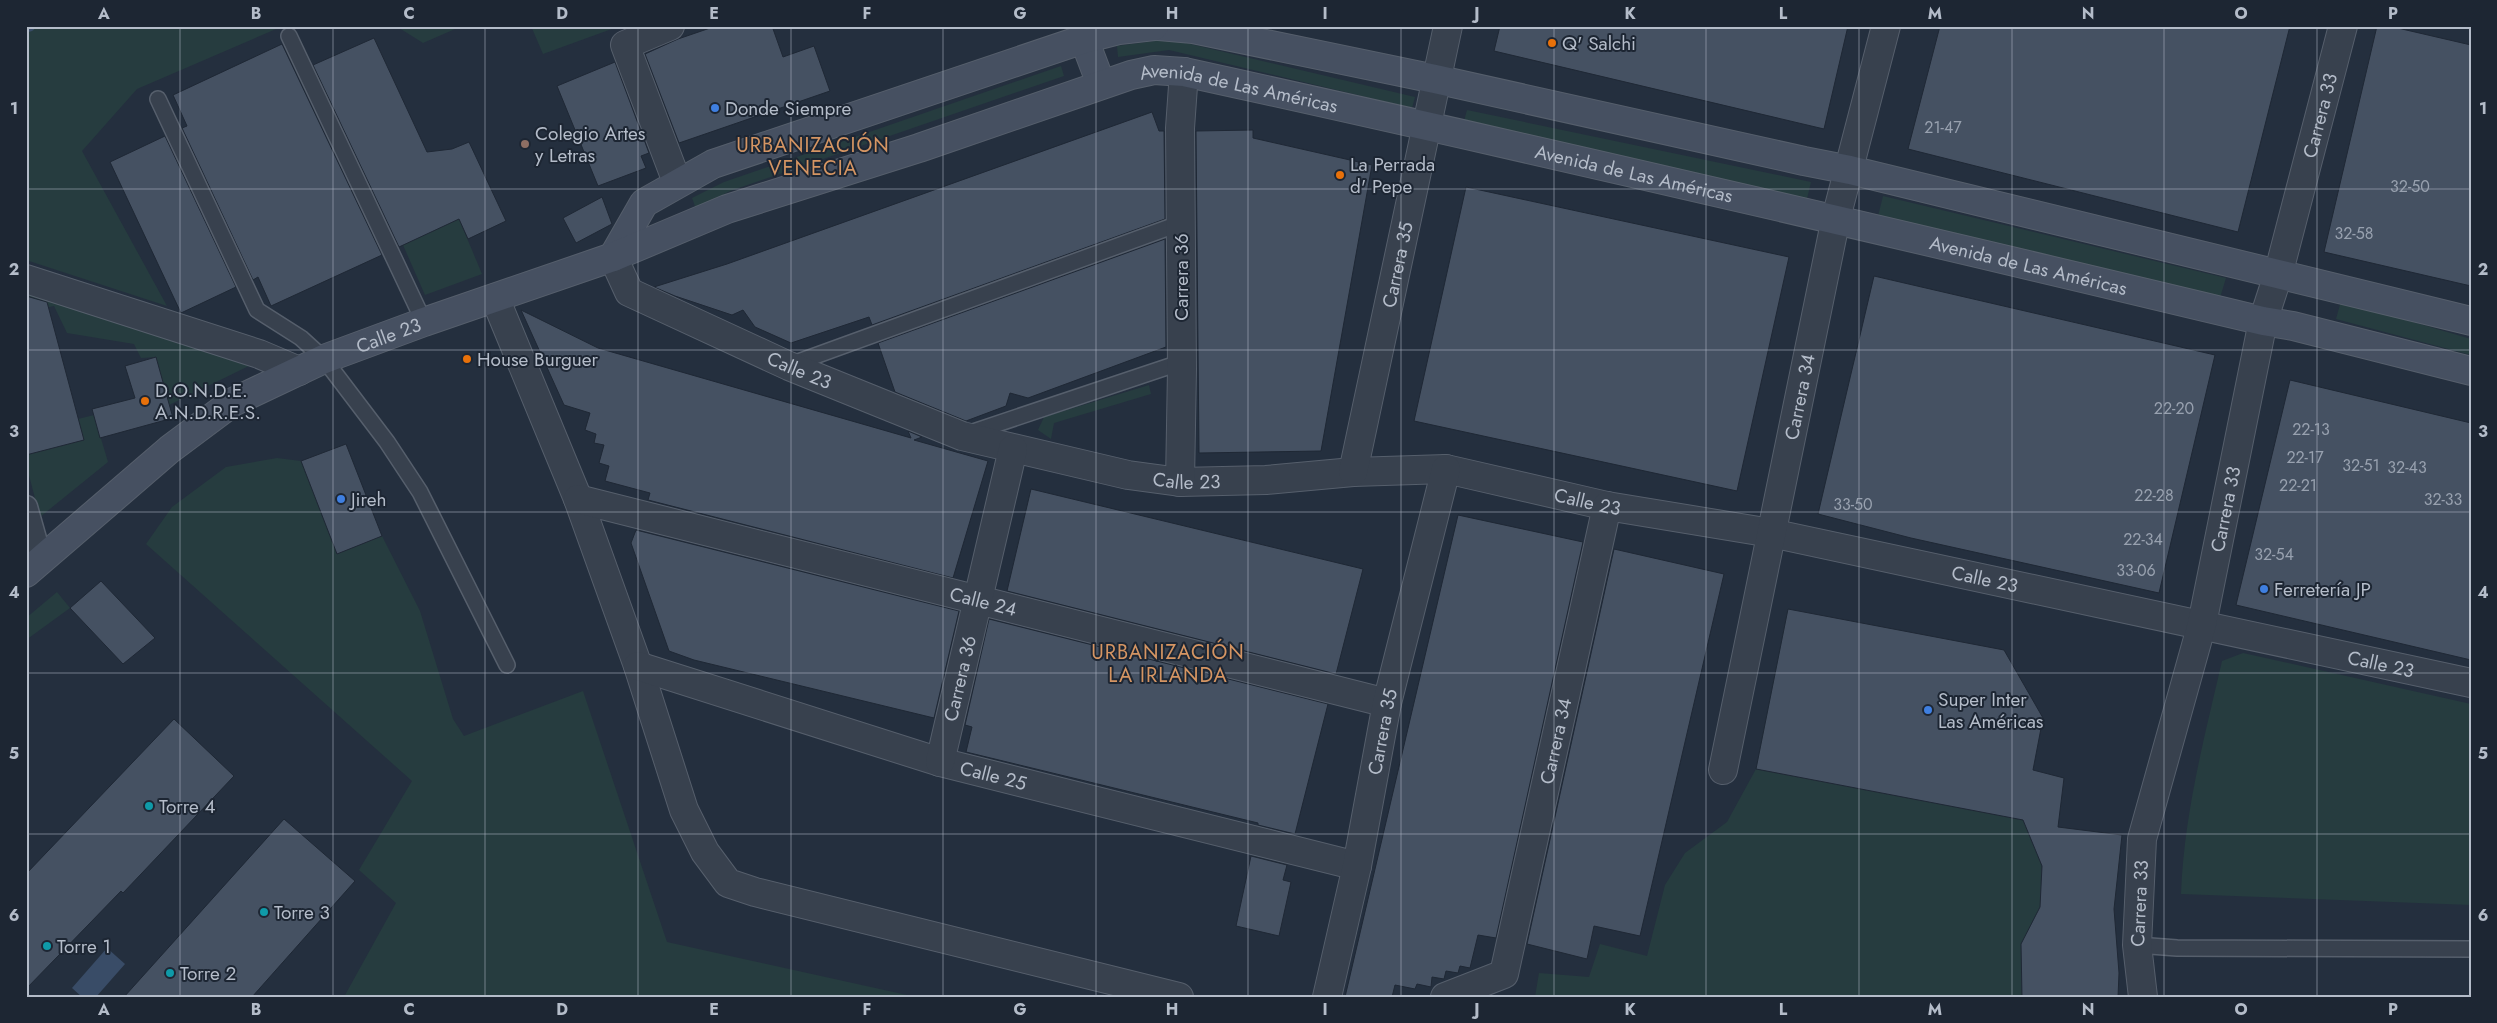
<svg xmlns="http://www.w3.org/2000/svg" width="2497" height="1023" font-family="Jost,sans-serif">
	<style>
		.green { fill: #263c3f }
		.water { fill: #394c67 }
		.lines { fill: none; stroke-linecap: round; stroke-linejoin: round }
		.stream { stroke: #394c67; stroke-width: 11 }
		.building { fill: #455162; stroke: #1f2835 }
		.service-casing { stroke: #565f6c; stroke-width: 18 }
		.pedestrian-casing { stroke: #565f6c; stroke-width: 25 }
		.minor-casing { stroke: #565f6c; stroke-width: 30 }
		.secondary-casing { stroke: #565f6c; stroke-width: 30 }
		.service { stroke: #38414e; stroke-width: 15 }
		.pedestrian { stroke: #38414e; stroke-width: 22 }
		.minor { stroke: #38414e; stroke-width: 28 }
		.secondary { stroke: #465061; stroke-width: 28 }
		.grid { fill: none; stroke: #b4bcc9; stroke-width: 1; stroke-opacity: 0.55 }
		.food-dot { fill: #e8710a; stroke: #1d2633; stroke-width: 2 }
		.shop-dot { fill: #3f7fe0; stroke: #1d2633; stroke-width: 2 }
		.education-dot { fill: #8d6e63; stroke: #1d2633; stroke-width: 2 }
		.culture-dot { fill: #0f9aa8; stroke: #1d2633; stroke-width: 2 }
		.labels { text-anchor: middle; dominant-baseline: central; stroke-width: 4; stroke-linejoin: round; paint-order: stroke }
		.number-label { font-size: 16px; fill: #98a1af }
		.poi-label { font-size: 19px; fill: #b4bcc9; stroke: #1d2633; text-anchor: start }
		.street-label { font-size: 19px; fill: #b4bcc9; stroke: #1d2633 }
		.neighbourhood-label { font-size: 20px; letter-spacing: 1px; fill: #d59563; stroke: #1d2633 }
		.neatline { fill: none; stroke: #b4bcc9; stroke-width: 2 }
		.grid-label { font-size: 16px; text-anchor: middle; font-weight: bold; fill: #b4bcc9 }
	</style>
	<rect width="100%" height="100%" fill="#242f3e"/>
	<path class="green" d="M26 26H283L137 89 82 151 167 306 26 260Z
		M396 26H462L423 43Z
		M531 26H620L543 54Z
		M1169 39 1415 97 1412 108 1169 50 1118 57 1117 46Z
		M1061 66 1064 76 730 191 696 209 692 198 724 182Z
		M1467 110 1811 182 1806 203 1464 121Z
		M1883 196 2226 278 2219 301 1877 220Z
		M459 219 482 274 425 295 403 245Z
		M26 284 257 362 169 405 156 357 141 358 134 344 67 333 54 306 26 312Z
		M2341 301 2471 339V355L2336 319Z
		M1149 385 1151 394 1054 423 1051 439 1038 430 1044 417Z
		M94 415 108 462 40 517 26 464V455L84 440 78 419Z
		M277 458 301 461 337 554 382 536 420 611 453 719 464 736 583 691 667 942 916 997H344L396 903 359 870 412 781 146 544 172 507 226 467Z
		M57 592 70 608 26 640V618Z
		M2243 653 2471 704V905L2181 894C2184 814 2204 739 2222 661Z
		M1756 769 2023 820 2042 866 2040 907 2021 944 2022 997H1535L1539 973 1589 977 1600 944 1647 956 1665 885 1685 853 1727 822Z"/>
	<path class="water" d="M107 948 125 964 96 997H82L72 988Z"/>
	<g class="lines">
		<path class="stream" d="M26 27 30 26"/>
	</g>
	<path class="building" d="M716 26H772L783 57 814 46 830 91 679 143 645 54 678 39Z
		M1500 26H1848L1824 129 1494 51Z
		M1940 26H2290L2238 232 1908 149Z
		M2377 26H2389L2471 45V286L2324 252Z
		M374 38 427 152 452 149 469 142 506 221 468 239 459 219 399 247 313 65Z
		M282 44 382 255 271 306 258 277 253 280 182 128 187 126 173 95Z
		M615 62 649 153 641 156 646 168 598 186 557 86Z
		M1152 112 1159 131H1164L1165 219 872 325 869 317 791 343 755 327 743 310 732 315 675 296 654 287 727 264Z
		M1253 130V138L1372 165 1321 451 1199 453 1196 131Z
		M165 136 236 287 181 313 110 162Z
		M1466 187 1789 257 1737 491 1414 421Z
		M602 197 612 224 576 243 563 218Z
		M1165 239 1166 347 1028 398 1010 393 1006 406 966 421 895 392 878 343Z
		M1874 276 2215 355 2159 593 1911 538 1818 514Z
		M26 296 47 302 84 440 26 455Z
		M521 310 598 348 911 438 908 431 922 437 914 440 988 461 953 578 648 500 650 493 605 481 609 466 599 463 604 445 594 443 596 434 585 430 590 413 564 405Z
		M156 357 173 418 100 438 92 409 135 398 125 366Z
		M2290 380 2471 423V660L2236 605Z
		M346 444 382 536 337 554 301 461Z
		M1031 489 1363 569 1336 674 1007 591Z
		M1458 515 1583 542 1496 938 1478 935 1470 968 1460 966 1458 973 1446 971 1444 979 1432 977 1431 987 1417 984 1415 989 1395 985 1392 997H1345Z
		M636 530 959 611 934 718 694 660 669 651 631 543Z
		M1614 549 1724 574 1640 936 1594 926 1587 959 1527 944Z
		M101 581 155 638 123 664 70 608Z
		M1788 609 2004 650 2043 718 2033 770 2064 778 2058 827 2122 835 2114 909 2119 973 2118 997H2022L2021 944 2040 907 2042 866 2023 820 1756 769Z
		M989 619 1328 704 1295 834 1258 825V823L966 752 972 727 965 725Z
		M174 719 234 776 123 893 121 891 26 989V874Z
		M284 819 355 881 252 997H124Z
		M1251 856 1287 865 1283 880 1291 882 1279 936 1236 926Z"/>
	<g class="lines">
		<defs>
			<path id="service" d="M289 36 424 322
				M158 99 257 310 301 338 324 359 387 442 420 492 507 665
				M790 365 1181 223
				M967 434 1182 362
				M2137 945 2177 948 2471 949"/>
			<path id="pedestrian" d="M26 507 41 560"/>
			<g id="minor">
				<path d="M670 26 625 45 677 182"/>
				<path id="s1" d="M613 257 629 292 789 366 962 436 1128 475 1180 482 1266 480 1353 472 1446 469 1607 506 1771 533 2471 683"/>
				<path d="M26 279 259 354 299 371"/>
				<path d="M495 298 578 499 638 666 684 810 705 852 728 883 755 892 1179 997"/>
				<path id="s2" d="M1353 472 1448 26"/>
				<path d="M1180 482 1182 369 1180 128 1184 72"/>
				<path id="s3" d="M578 499 1387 703"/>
				<path id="s4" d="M638 666 940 762 1357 866"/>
				<path id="s5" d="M940 762 1013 449"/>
				<path id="s6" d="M1723 770 1836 218 1886 26"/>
				<path id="s7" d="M1327 997 1357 866 1387 703 1446 469"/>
				<path id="s8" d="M1445 997 1504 974 1607 506"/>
				<path id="s9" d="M2143 997 2137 945 2142 839 2202 624 2263 321 2278 275 2343 26"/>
			</g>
			<g id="secondary">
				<path d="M1159 26 1193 29 1435 79 1804 161 1850 170 2471 321"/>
				<path d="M1084 39 1101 84"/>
				<path d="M613 257 644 203 713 164 1084 39 1119 30 1154 26"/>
				<path id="s10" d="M26 573 170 449 233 402 324 359 424 322 613 257 727 209 919 148 1131 75 1154 70 1184 72C1544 151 1904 235 2263 321L2293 326 2471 371"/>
			</g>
		</defs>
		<use href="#service" class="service-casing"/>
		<use href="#pedestrian" class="pedestrian-casing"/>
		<use href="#minor" class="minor-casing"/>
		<use href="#secondary" class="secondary-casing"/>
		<use href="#service" class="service"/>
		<use href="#pedestrian" class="pedestrian"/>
		<use href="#minor" class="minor"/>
		<use href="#secondary" class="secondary"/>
	</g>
	<path class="grid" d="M180 26V997M333 26V997M485 26V997M638 26V997M791 26V997M943 26V997M1096 26V997M1248 26V997M1401 26V997M1554 26V997M1706 26V997M1859 26V997M2012 26V997M2164 26V997M2317 26V997M26 189H2471M26 350H2471M26 512H2471M26 673H2471M26 834H2471"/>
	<g class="food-dot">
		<circle cx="1552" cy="43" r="5"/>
		<circle cx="1340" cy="175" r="5"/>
		<circle cx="467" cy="359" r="5"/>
		<circle cx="145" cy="401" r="5"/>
	</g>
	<g class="shop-dot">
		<circle cx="715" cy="108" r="5"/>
		<circle cx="341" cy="499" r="5"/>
		<circle cx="2264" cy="589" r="5"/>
		<circle cx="1928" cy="710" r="5"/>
	</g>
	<circle class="education-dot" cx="525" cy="144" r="5"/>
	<g class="culture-dot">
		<circle cx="149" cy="806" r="5"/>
		<circle cx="264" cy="912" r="5"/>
		<circle cx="47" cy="946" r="5"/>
		<circle cx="170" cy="973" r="5"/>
	</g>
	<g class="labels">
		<g class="number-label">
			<text x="1943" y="127">21-47</text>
			<text x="2410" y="186">32-50</text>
			<text x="2354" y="233">32-58</text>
			<text x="2174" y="408">22-20</text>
			<text x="2311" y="429">22-13</text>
			<text x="2305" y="457">22-17</text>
			<text x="2361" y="465">32-51</text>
			<text x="2407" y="467">32-43</text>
			<text x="2298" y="485">22-21</text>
			<text x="2154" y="495">22-28</text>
			<text x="2443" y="499">32-33</text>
			<text x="1853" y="504">33-50</text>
			<text x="2143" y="539">22-34</text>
			<text x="2274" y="554">32-54</text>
			<text x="2136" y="570">33-06</text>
		</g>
		<g class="poi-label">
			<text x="1562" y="43">Q' Salchi</text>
			<text x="725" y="108">Donde Siempre</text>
			<text x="535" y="133">Colegio Artes<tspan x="535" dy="22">y Letras</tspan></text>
			<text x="1350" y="164">La Perrada<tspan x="1350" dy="22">d' Pepe</tspan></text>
			<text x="477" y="359">House Burguer</text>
			<text x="155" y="390">D.O.N.D.E.<tspan x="155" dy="22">A.N.D.R.E.S.</tspan></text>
			<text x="351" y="499">Jireh</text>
			<text x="2274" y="589">Ferretería JP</text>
			<text x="1938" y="699">Super Inter<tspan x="1938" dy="22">Las Américas</tspan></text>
			<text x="159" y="806">Torre 4</text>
			<text x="274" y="912">Torre 3</text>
			<text x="57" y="946">Torre 1</text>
			<text x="180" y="973">Torre 2</text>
		</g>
		<g class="street-label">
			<text stroke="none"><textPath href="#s10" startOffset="1335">Avenida de Las Américas</textPath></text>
			<text stroke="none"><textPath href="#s9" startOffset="904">Carrera 33</textPath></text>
			<text stroke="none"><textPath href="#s10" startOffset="1740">Avenida de Las Américas</textPath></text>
			<text stroke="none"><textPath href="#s2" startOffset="212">Carrera 35</textPath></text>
			<text stroke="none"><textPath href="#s10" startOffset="2145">Avenida de Las Américas</textPath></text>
			<text transform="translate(1181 277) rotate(-90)">Carrera 36</text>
			<text stroke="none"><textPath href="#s10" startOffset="438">Calle 23</textPath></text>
			<text stroke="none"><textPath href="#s1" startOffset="226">Calle 23</textPath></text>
			<text stroke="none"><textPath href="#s6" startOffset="381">Carrera 34</textPath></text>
			<text stroke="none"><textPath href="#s1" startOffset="631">Calle 23</textPath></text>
			<text stroke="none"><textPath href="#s1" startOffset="1036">Calle 23</textPath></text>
			<text stroke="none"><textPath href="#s9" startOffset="499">Carrera 33</textPath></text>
			<text stroke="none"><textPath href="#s1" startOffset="1441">Calle 23</textPath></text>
			<text stroke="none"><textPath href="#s3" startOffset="418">Calle 24</textPath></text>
			<text stroke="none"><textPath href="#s1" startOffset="1846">Calle 23</textPath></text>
			<text stroke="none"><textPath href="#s5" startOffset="86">Carrera 36</textPath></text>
			<text stroke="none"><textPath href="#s7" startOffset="271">Carrera 35</textPath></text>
			<text stroke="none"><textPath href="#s8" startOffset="302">Carrera 34</textPath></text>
			<text stroke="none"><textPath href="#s4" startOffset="372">Calle 25</textPath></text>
			<text stroke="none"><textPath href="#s9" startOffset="94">Carrera 33</textPath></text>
		</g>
		<g class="neighbourhood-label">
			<text x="813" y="145">URBANIZACIÓN<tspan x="813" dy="23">VENECIA</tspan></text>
			<text x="1168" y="652">URBANIZACIÓN<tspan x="1168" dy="23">LA IRLANDA</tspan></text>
		</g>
	</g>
	<rect width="2497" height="1023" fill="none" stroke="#1d2633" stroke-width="55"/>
	<rect x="28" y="28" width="2442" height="968" class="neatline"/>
	<g class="grid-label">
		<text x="104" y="19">A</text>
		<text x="256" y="19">B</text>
		<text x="409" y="19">C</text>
		<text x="562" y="19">D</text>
		<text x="714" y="19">E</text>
		<text x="867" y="19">F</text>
		<text x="1020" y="19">G</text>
		<text x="1172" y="19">H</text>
		<text x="1325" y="19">I</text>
		<text x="1477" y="19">J</text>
		<text x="1630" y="19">K</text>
		<text x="1783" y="19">L</text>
		<text x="1935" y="19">M</text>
		<text x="2088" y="19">N</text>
		<text x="2241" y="19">O</text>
		<text x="2393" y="19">P</text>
		<text x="14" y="114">1</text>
		<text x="2483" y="114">1</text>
		<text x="14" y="275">2</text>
		<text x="2483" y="275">2</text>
		<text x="14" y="437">3</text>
		<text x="2483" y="437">3</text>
		<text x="14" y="598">4</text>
		<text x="2483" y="598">4</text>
		<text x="14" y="759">5</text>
		<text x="2483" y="759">5</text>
		<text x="14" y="921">6</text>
		<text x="2483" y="921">6</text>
		<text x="104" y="1015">A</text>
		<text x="256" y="1015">B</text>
		<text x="409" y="1015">C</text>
		<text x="562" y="1015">D</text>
		<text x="714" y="1015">E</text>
		<text x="867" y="1015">F</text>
		<text x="1020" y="1015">G</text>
		<text x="1172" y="1015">H</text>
		<text x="1325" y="1015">I</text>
		<text x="1477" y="1015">J</text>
		<text x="1630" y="1015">K</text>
		<text x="1783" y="1015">L</text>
		<text x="1935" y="1015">M</text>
		<text x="2088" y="1015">N</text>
		<text x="2241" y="1015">O</text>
		<text x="2393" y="1015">P</text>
	</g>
</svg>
